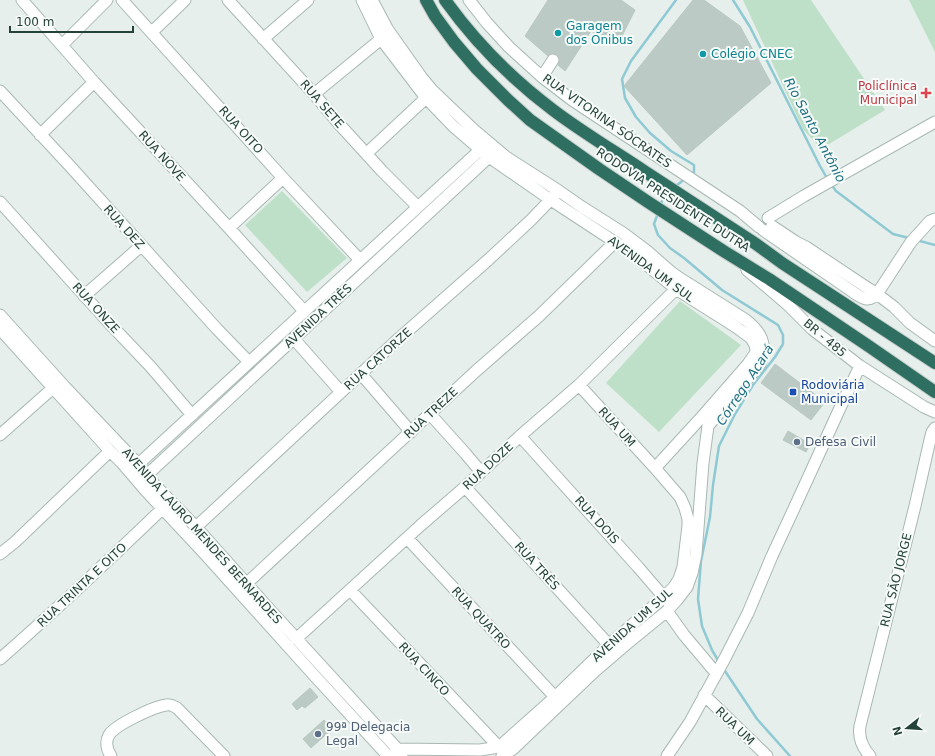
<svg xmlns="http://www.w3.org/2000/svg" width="935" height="756" font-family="'DejaVu Sans',sans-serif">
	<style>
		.green { fill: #bfe0c8 }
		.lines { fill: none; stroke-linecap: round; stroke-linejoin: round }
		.stream { stroke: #8ec9d4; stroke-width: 2.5 }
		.building { fill: #bbcac4; stroke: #b8c9c2 }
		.minor-casing { stroke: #a8b8b2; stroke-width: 13 }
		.highway-casing { stroke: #c2cac8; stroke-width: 14 }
		.minor { stroke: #fff; stroke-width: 11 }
		.highway { stroke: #2f6f62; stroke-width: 12 }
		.culture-dot { fill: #0f9aa8; stroke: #f7fbf9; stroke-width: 1.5 }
		.health-dot { fill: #e0444e; stroke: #f7fbf9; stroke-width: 1.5 }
		.transit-dot { fill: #1a4fb4; stroke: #f7fbf9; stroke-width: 1.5 }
		.service-dot { fill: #5c6f8a; stroke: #f7fbf9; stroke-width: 1.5 }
		.labels { text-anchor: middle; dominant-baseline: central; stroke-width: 4; stroke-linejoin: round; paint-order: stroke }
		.culture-label { font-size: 12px; fill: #0d838f; stroke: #f7fbf9; text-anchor: start }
		.health-label { font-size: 12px; fill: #be3a42; stroke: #f7fbf9; text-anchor: end }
		.street-label { font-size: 12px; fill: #24423a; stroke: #f7fbf9 }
		.transit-label { font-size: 12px; fill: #164399; stroke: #f7fbf9; text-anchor: start }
		.service-label { font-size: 12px; fill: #4e5e75; stroke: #f7fbf9; text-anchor: start }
		.water-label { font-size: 13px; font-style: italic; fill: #1c6f80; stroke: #f7fbf9 }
	</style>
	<rect width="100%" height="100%" fill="#e6efeb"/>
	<path class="green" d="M743 0H811L885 110 821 149 803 129Z
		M909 0H935V52Z
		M282 191 347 258 307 292 245 225Z
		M680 301 741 345 659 432 606 383Z"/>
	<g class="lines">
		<path class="stream" d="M676 0 631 61 622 79 625 98 636 117 650 133 671 151 694 165V172L690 175
			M733 0 750 27 820 166 828 180
			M831 184 836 191 893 234 909 238
			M676 186 686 178
			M660 206 664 196 669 192
			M658 213 654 224 658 235 670 248 684 258 722 290 778 325 783 335V344L775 357 753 385 735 414 719 446 713 485 710 517 701 561 698 599 702 626 712 650 719 662
			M916 240 935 245
			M723 668 757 719 790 756"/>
	</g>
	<path class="building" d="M548 0H621L635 10 618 44 591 31 565 71 558 65 560 60 559 56 557 54 553 53 548 56 525 36Z
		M693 0H704L740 26 771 83 687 155 624 86Z
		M775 364 825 402 811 420 761 383Z
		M788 431 810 444 806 452 783 440Z
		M310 688 318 697 305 708 302 706 297 710 292 704Z
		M324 720 332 729 311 748 303 739Z"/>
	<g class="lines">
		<defs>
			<path id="minor" d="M22 0 94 82 229 228 304 311
				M122 0 283 178 360 260
				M228 0 314 94 340 125 382 171 418 207
				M362 0 381 39 426 98 453 126 489 157 551 200 615 242 626 248 676 289 736 327 751 338 755 345 756 350 755 354 748 364 699 420 655 468 680 497 685 508 688 519V526L683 567 679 579 674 587 664 597 609 645 555 697 499 747 480 750 398 749 391 756
				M372 0 388 30 422 78 432 90 474 130 506 157 559 191 582 207 623 233 647 251 671 272 681 279 746 320C761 332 768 344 760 364L708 426 703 463 696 554 692 573 687 587 677 600 667 611 629 642 595 671 513 749 502 756
				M469 0 487 23 509 47 542 77 572 100 740 211 759 227
				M152 32 185 0
				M263 39 308 0
				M62 45 107 0
				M542 77 553 60
				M0 91 69 165 217 329 249 362
				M314 94 381 39
				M40 135 94 82
				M367 153 426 98
				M0 202 110 324 150 366 192 415
				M768 218 804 196 935 122
				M772 226 796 242 806 247 866 287 877 294 894 307 910 323 935 341
				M229 228 283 178
				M763 230 853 292C862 298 868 303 877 294L911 242 930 221 935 219
				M747 270 787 304 812 329 860 366 924 407 935 412
				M84 296 141 246
				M0 315 65 387 138 464 154 484 196 527 271 611 402 754
				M0 329 110 451 122 463 146 491 204 553 312 673 388 756
				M294 339 341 392
				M361 374 411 432
				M579 385 655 468
				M430 414 465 453 481 472
				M0 435 53 388
				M520 436 638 567 669 603
				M133 469 480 150
				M147 475 489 157
				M465 487 609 645
				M196 527 395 342 488 260 531 220 555 195
				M407 538 555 697
				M0 554 15 542 110 451
				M246 584 476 371 539 316 615 242
				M350 590 499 747
				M667 611 684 635 716 673
				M296 639 421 525 465 487 520 436 579 385 676 289
				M0 659C56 610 109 560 163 508
				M704 695 767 756
				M111 756C107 750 105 742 109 735 115 725 153 707 166 705 171 704 173 706 177 708L224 756
				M667 756 690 722 724 660 748 613 772 556 797 502 840 408 860 366
				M870 756C862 747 858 738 860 726L915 506 930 440 932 432 935 428"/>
			<path id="highway" d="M426 0 435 16 454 42 477 69 508 100 530 120 599 169 648 202 725 252 769 279 870 347 935 392
				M445 0C475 42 512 79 553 110 582 132 614 151 644 171 681 195 719 220 756 244L782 263 935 363"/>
		</defs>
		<use href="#minor" class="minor-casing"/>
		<use href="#highway" class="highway-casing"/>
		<use href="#minor" class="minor"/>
		<use href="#highway" class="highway"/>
	</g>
	<g class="culture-dot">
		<circle cx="558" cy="33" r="4"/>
		<circle cx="703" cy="54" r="4"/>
	</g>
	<path class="health-dot" d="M924 87h4v4h4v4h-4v4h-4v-4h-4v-4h4z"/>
	<rect class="transit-dot" x="789" y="388" width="8" height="8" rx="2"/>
	<g class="service-dot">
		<circle cx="797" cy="442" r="4"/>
		<circle cx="318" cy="734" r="4"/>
	</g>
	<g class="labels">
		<g class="culture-label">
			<text x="566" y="26">Garagem<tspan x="566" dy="14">dos Onibus</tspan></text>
			<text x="711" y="54">Colégio CNEC</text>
		</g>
		<g class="health-label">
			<text x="917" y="86">Policlínica<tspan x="917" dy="14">Municipal</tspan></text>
		</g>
		<g class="street-label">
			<text transform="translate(322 104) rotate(49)">RUA SETE</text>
			<text transform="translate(607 121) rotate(35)">RUA VITORINA SÓCRATES</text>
			<text transform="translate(241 130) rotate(48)">RUA OITO</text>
			<text transform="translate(162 156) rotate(48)">RUA NOVE</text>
			<text transform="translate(673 200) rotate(33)">RODOVIA PRESIDENTE DUTRA</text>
			<text transform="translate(124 227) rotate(48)">RUA DEZ</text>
			<text transform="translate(651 269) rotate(36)">AVENIDA UM SUL</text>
			<text transform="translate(96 308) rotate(48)">RUA ONZE</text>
			<text transform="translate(318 316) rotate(-43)">AVENIDA TRÊS</text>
			<text transform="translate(825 338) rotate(40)">BR - 485</text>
			<text transform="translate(378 359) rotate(-42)">RUA CATORZE</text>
			<text transform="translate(431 413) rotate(-43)">RUA TREZE</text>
			<text transform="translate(617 427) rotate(48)">RUA UM</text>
			<text transform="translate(488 466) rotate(-43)">RUA DOZE</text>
			<text transform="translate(597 520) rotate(48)">RUA DOIS</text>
			<text transform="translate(202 536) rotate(48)">AVENIDA LAURO MENDES BERNARDES</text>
			<text transform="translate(537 566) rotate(48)">RUA TRÊS</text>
			<text transform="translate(896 580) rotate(-76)">RUA SÃO JORGE</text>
			<text transform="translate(82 585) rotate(-43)">RUA TRINTA E OITO</text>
			<text transform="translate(481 618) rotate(47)">RUA QUATRO</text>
			<text transform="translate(632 625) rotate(-42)">AVENIDA UM SUL</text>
			<text transform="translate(424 669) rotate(47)">RUA CINCO</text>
			<text transform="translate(735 726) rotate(44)">RUA UM</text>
		</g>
		<g class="transit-label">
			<text x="801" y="385">Rodoviária<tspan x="801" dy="14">Municipal</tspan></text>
		</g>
		<g class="service-label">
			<text x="805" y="442">Defesa Civil</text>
			<text x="326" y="727">99ª Delegacia<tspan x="326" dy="14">Legal</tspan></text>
		</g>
		<g class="water-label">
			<text transform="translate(815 130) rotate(62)">Rio Santo Antônio</text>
			<text transform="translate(745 385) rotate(-57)">Córrego Acará</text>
		</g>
	</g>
	<g transform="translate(907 728) rotate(253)" stroke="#f7fbf9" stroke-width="3" paint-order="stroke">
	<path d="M0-3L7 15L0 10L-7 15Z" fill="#24423a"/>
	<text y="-6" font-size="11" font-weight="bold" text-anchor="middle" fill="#24423a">N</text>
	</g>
	<path d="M10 26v6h123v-6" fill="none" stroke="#24423a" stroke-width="2"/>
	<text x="16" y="26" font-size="12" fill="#24423a" stroke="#f7fbf9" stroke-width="3" paint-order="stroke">100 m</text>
</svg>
